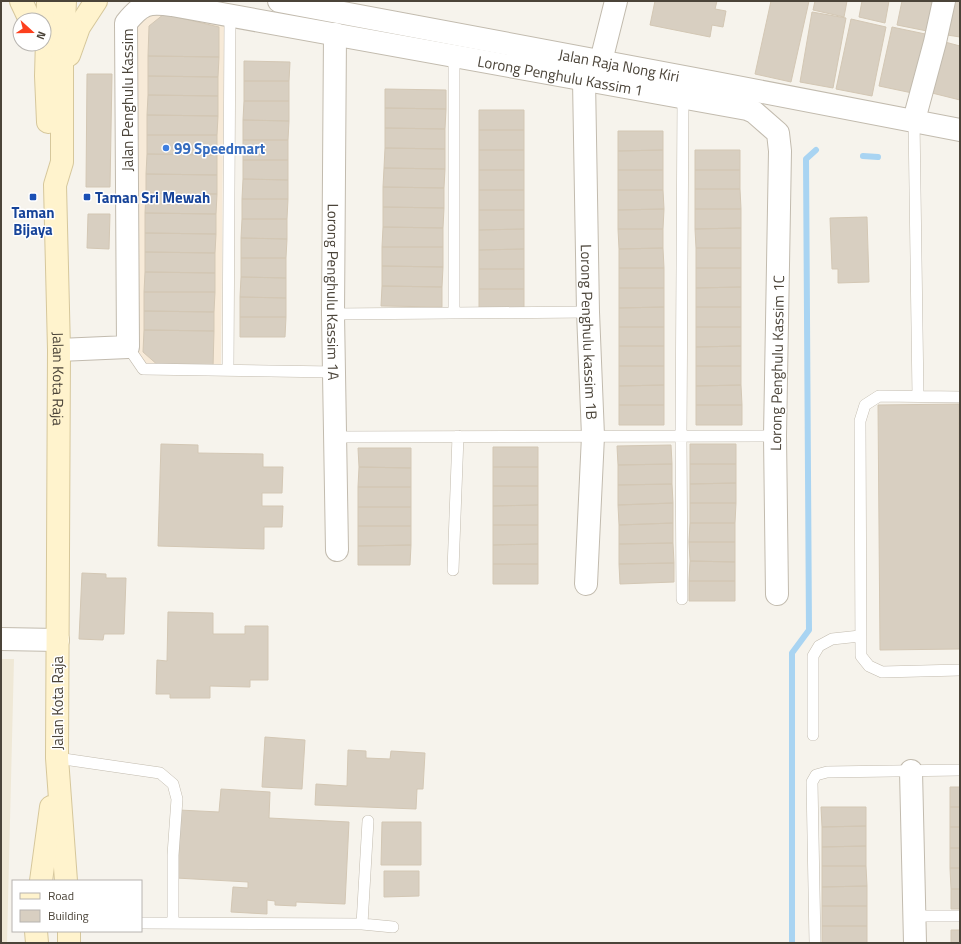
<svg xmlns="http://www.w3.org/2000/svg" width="961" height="944" font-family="'Titillium Web',sans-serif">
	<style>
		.commercial { fill: #f7ead8 }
		.education { fill: #efe8d6 }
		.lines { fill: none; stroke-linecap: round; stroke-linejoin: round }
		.stream { stroke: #a9d4f2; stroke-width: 6 }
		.building { fill: #d8cfc1; stroke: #d3c7b4 }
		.lane-casing { stroke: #c2bbae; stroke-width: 12 }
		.street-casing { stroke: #c2bbae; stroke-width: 24 }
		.secondary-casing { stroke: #d6c79b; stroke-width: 24 }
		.lane { stroke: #fff; stroke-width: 11 }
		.street { stroke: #fff; stroke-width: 22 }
		.secondary { stroke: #fff3cd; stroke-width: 22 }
		.shop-dot { fill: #3f7fe0; stroke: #fff; stroke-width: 1.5 }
		.transit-dot { fill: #1a4fb4; stroke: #fff; stroke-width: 1.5 }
		.labels { text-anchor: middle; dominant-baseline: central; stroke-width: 3; stroke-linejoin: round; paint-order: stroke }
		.street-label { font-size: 15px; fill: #4b4439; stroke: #fff }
		.shop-label { font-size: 15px; font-weight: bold; fill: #366cbe; stroke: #fff; text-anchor: start }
		.transit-label { font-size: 15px; font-weight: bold; fill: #164399; stroke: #fff; text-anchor: start }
	</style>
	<rect width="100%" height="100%" fill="#f6f3ec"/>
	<path class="commercial" d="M146 13 224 21 221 365 145 364 136 348 134 27Z"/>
	<path class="education" d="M1 659H14L7 943H1Z"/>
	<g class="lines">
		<path class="stream" d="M863 156 878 157
			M792 943V653L809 630 806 159 816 150"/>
	</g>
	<path class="building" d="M655 1H717L715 9 726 11 723 27 712 25 710 37 650 25Z
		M771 1H809L791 82 755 74Z
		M815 1H847L844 17 813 10Z
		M862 1H889L885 23 859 17Z
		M902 1H939L932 32 897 25Z
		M955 1H960V37L947 35Z
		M812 12 846 18 833 88 800 82Z
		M164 14 219 27V57L148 56 149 26Z
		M851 19 886 27 872 96 836 89Z
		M892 27 930 35 917 94 879 86Z
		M945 42 960 46V100L932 93Z
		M148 56 219 57 218 77 148 76Z
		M244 61 290 62 289 81H244Z
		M87 74H112L110 187H86Z
		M148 76 218 77V96L148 95Z
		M244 81H289V101H244Z
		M385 89 446 90V109L385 108Z
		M148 95 218 96V116L147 115Z
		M244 101H289V121L243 120Z
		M385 108 446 109 445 129 385 128Z
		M479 110H524V130H479Z
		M147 115 218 116 217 135H147Z
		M243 120 289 121 288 140H243Z
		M385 128 445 129V149L385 148Z
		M479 130H524V150H479Z
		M618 131H663V150L618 151Z
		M147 135H217V155L147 154Z
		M243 140H288V160H243Z
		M385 148 445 149V169L384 168Z
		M479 150H524V170H479Z
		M663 150V170H618V151Z
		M695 150H740V170H695Z
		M147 154 217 155V175L146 174Z
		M243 160H288V180L243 179Z
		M384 168 445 169 444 188 383 187Z
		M479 170H524V190H479Z
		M618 170H663V190H618Z
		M695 170H740V189H695Z
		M146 174 217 175V194L146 193Z
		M243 179 288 180V199H242Z
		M383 187 444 188V208L383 207Z
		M695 189H740L741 209H695Z
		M479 190H524V210H479Z
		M618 190H663L664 209 618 210Z
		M146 193 217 194 216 214 145 213Z
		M242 199H288L287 219H242Z
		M383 207 444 208 443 228 383 227Z
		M664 209 663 229H618V210Z
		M695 209H741V228L695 229Z
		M479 210H524V229L479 230Z
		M145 213 216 214V234L145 233Z
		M88 214H110L109 249 87 248Z
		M867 217 869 282 838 283V269H832L830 218Z
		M242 219H287V239L241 238Z
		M383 227 443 228V247H382Z
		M741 228V248H696L695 229Z
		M524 229V249L479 250V230Z
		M618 229H663V248L619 249Z
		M145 233 216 234 215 253 145 252Z
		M241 238 287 239 286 258H241Z
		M382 247H443V267L382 266Z
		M663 248 664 268H619V249Z
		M696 248H741V268H696Z
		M524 249V269H479V250Z
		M145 252 215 253V273L145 272Z
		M241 258H286V278L241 277Z
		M382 266 443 267 442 287 382 286Z
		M619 268H664V288H619Z
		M696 268H741V287L696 288Z
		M479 269H524V289H479Z
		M145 272 215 273V292H144Z
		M241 277 286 278V298L240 297Z
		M382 286 442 287V307L381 306Z
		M741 287V307H696V288Z
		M619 288H664V307L619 308Z
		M479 289H524V309H479Z
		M144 292H215L214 312 144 311Z
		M240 297 286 298V317H240Z
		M664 307V327H619V308Z
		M696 307H741V327H696Z
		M144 311 214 312V331L144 330Z
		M240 317H286L285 337H240Z
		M619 327H664V346H619Z
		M696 327H741V346L696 347Z
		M144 330 214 331 213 368 160 367 143 352Z
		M619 346H664V366H619Z
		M741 346V366H696V347Z
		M619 366H664V385L619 386Z
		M696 366H741V385L696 386Z
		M664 385V405H619V386Z
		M741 385 742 405H696V386Z
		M959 404 960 649 880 650 878 405Z
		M619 405H664V425H619Z
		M696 405H742V425H696Z
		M161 444 198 445V453L263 454V467H283L282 493H262V506H283L282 527H264V549L158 546Z
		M690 444H736V464H690Z
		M671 445 672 464 618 465 617 446Z
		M493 447H538V467H493Z
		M358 448H411V468L359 467Z
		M672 464V484L618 485V465Z
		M690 464H736V483L690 484Z
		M359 467 411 468V487H358Z
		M493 467H538V486H493Z
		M736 483V503H690V484Z
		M672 484 673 503 618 505V485Z
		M493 486H538V505L493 506Z
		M358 487H411V507H358Z
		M673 503V523L619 525 618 505Z
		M690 503H736L735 523H690Z
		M538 505V525H493V506Z
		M358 507H411V526H358Z
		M673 523V543L619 544V525Z
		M690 523H735V542H689Z
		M493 525H538V544L493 545Z
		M358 526H411V545L358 546Z
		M689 542H735V562L690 561Z
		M673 543 674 563 619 564V544Z
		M538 544V564H493V545Z
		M411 545 410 565H358V546Z
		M690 561 735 562V581H689Z
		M674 563V582L620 584 619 564Z
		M493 564H538V584H493Z
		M82 573 106 574V578H126L124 634H104L103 640 79 639Z
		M689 581H735V601H689Z
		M168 612 213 613V634H245V626H268V680H250V687L210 686V698H170V694H156L157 660 167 661Z
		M265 737 305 740 302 789 262 787Z
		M348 750 366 751V758L390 759 391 751 425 753 423 789H417L416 809 315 805 316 784 347 786Z
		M950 787H960V807H950Z
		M221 789 270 792 269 818 349 822 345 904 296 902V906L275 905V901L267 900V914L231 912 233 887 248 888V882L176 878 179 810 219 812Z
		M821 807H866V826L822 827Z
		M950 807H960V827H950Z
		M382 822H421V865H381Z
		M866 826V846L822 847V827Z
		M950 827H960V848H950Z
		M866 846V866H822V847Z
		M950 848H960V868H950Z
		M822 866H866L867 886 822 887Z
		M950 868H960V889H951Z
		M384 871H419V896L384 897Z
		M867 886V906H822V887Z
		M951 889H960V909H951Z
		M822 906H867V926H822Z
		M822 926H867V943H822Z
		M951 930H960V943H951Z"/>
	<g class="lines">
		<defs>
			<path id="lane" d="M454 56V313
				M914 120 918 396
				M333 314 588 312
				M128 347 143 369 334 372
				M228 370 230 15
				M960 397 879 396 865 405 860 421 861 656 869 666 882 672 960 670
				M335 437 775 436
				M453 570 458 436
				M682 599 681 436 683 98
				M813 735V656L819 646 832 639 860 636
				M57 758 160 773 173 784 177 799 173 855V923
				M914 916H960
				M141 923 362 924 393 927
				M362 924 368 821
				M815 943 812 782 816 775 827 772 960 770"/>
			<g id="street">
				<path id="s1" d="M279 1 711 82 960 130"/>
				<path id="s2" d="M335 34 333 314 337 550"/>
				<path d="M601 61 616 1"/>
				<path id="s3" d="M584 80 588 312 593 436 586 584"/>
				<path d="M914 120 935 42 944 1"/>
				<path id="s4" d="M59 350 128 347 126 23C142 3 148 2 172 5L747 109 754 112 778 133 780 151 775 436 777 594"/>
				<path d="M1 639 58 640"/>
				<path d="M911 771 915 943"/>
			</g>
			<g id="secondary">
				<path d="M21 1 30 20"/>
				<path d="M48 1 46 76 48 122"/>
				<path id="s5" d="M65 1 62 65V162L55 185 59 350 57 758 66 881"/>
				<path d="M69 55 79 27 96 1"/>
				<path d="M41 881 51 807"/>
				<path d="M36 931 37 943"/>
				<path d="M69 931V943"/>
			</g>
		</defs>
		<use href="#lane" class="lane-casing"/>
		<use href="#street" class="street-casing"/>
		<use href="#secondary" class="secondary-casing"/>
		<use href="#lane" class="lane"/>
		<use href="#street" class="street"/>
		<use href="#secondary" class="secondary"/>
	</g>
	<circle class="shop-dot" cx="166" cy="148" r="4"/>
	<g class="transit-dot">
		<rect x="29" y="193" width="8" height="8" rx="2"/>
		<rect x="83" y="193" width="8" height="8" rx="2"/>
	</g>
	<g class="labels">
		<g class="street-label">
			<text stroke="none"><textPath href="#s1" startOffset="346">Jalan Raja Nong Kiri</textPath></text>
			<text stroke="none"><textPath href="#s4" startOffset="841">Lorong Penghulu Kassim 1</textPath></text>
			<text transform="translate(127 100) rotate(-90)">Jalan Penghulu Kassim</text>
			<text stroke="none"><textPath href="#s2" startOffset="258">Lorong Penghulu Kassim 1A</textPath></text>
			<text stroke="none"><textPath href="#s3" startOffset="252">Lorong Penghulu kassim 1B</textPath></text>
			<text transform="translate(777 363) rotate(-89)">Lorong Penghulu Kassim 1C</text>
			<text stroke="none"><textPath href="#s5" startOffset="379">Jalan Kota Raja</textPath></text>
			<text transform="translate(57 703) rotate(-90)">Jalan Kota Raja</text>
		</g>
		<g class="shop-label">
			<text x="174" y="148">99 Speedmart</text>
		</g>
		<g class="transit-label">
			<text x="95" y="197">Taman Sri Mewah</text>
			<text x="33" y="212" text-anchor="middle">Taman<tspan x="33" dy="17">Bijaya</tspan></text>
		</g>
	</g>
	<rect width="961" height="944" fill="none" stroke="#4b4439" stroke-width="4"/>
	<rect x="12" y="880" width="130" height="52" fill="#ffffff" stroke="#b7b4b0"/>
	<rect x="20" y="893" width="20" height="6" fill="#fff3cd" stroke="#b7b4b0"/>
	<text x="48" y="900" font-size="12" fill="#4b4439">Road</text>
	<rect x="20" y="910" width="20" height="12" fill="#d8cfc1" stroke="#b7b4b0"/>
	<text x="48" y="920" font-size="12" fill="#4b4439">Building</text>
	<g transform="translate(32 32) rotate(111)"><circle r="19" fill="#ffffff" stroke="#b7b4b0"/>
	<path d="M0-3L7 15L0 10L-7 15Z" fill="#fc3f1d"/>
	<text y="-6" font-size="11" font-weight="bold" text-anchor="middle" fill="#4b4439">N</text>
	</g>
</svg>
